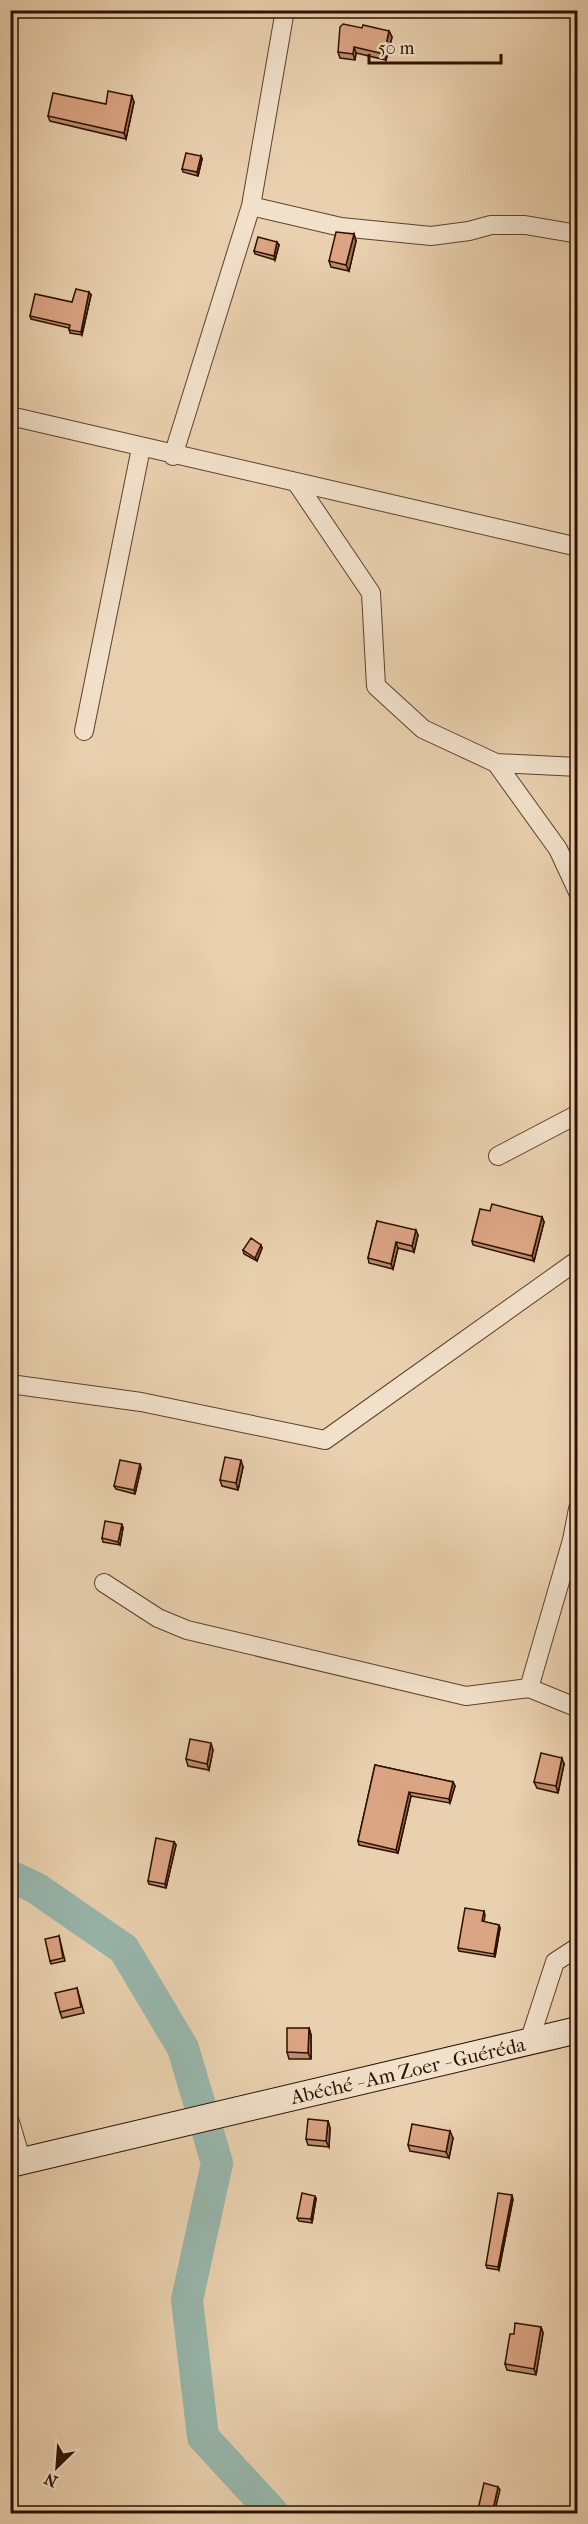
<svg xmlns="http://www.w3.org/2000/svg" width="588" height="2524" font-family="'IM FELL French Canon',serif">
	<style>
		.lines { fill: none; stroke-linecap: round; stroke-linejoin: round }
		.river { stroke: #97b6ac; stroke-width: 32 }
		.minor-casing { stroke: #5d412c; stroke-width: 20 }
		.secondary-casing { stroke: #2e1100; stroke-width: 28 }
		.minor { stroke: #f1e0ca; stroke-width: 18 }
		.secondary { stroke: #f1e0ca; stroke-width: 26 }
		.wall { fill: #bc8d71; stroke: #2e1100; stroke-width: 1.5 }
		.shaded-wall { fill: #99735c; stroke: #2e1100; stroke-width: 1.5 }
		.building { fill: #dba483; stroke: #2e1100; stroke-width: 1.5 }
		.labels { text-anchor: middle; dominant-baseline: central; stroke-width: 6; stroke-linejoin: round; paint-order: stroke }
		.street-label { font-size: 20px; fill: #2e1100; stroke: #f1e0ca }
	</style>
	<rect width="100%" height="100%" fill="#e9d0ae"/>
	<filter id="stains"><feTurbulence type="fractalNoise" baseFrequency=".00333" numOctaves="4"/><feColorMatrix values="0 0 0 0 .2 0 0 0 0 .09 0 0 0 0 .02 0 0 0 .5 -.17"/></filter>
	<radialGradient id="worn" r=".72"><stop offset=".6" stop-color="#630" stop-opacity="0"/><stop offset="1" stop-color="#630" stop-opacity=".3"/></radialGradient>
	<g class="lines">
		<path class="river" d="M10 1876 36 1888 124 1949 183 2048 217 2163 187 2300 203 2437 274 2514"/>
		<defs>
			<path id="minor" d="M251 206 341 227 431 236 469 231 491 225H525L578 234
				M10 416 578 547
				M173 456 251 206 285 10
				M298 485 371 593 376 686 423 729 496 763 558 849 578 892
				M84 731 141 448
				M496 763 578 767
				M498 1156 578 1114
				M10 1384 141 1402 325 1440 578 1260
				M104 1583 158 1618 187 1630 466 1696 529 1688 578 1708
				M529 1688 572 1540 578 1509
				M529 2042 555 1962 578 1947
				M10 2122 22 2162"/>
			<path id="secondary" d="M10 2164 578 2030"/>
		</defs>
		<use href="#minor" class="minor-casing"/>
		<use href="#secondary" class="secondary-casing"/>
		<use href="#minor" class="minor"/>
		<use href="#secondary" class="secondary"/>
	</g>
	<path class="wall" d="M362 28 389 31 392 37 386 60 356 53 355 60 340 58 338 52Z
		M134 102 126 139 50 121 48 116 106 104Z
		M202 159 198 176 183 172 182 169Z
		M354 234 356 241 349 271 331 267 329 261Z
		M279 245 275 260 255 254 254 251Z
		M91 295 82 335 70 333 69 328 31 319 30 316 72 302Z
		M490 1211 542 1217 544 1222 534 1261 473 1245 472 1241Z
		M377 1221 418 1235 414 1252 398 1248 393 1269 369 1263 368 1258Z
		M262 1248 257 1261 244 1254 243 1250Z
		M140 1464 141 1468 135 1494 116 1489 114 1486Z
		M243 1467 238 1490 222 1486 220 1480Z
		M123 1528 120 1545 103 1542 102 1538Z
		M213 1750 209 1770 188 1766 186 1759Z
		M564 1764 558 1793 537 1788 534 1782Z
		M375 1765 453 1782 455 1786 450 1803 411 1796 398 1853 359 1845 358 1841Z
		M174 1842 176 1845 166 1888 149 1884 148 1881Z
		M484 1911 485 1915 484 1922 499 1925 500 1928 495 1957 459 1951 458 1948Z
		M59 1936 65 1961 51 1964 50 1961Z
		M77 1988 84 2013 62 2018 60 2012Z
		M309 2028 311 2035V2059H289L287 2052Z
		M328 2121 330 2128 329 2147 308 2145 306 2139Z
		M453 2138 449 2158 410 2151 408 2145Z
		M316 2199 312 2223 299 2221 297 2218Z
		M513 2199 499 2270 487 2268 486 2265Z
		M541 2327 543 2333 536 2375 507 2370 505 2364 514 2334Z"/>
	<path class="shaded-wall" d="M389 31 392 37 386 60 384 54Z
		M354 47 356 53 355 60 353 54Z
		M132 96 134 102 126 139 124 133Z
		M201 156 202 159 198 176 197 172Z
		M354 234 356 241 349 271 346 265Z
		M277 242 279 245 275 260 274 256Z
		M89 292 91 295 82 335 81 332Z
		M542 1217 544 1222 534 1261 532 1256Z
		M416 1230 418 1235 414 1252 412 1246Z
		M396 1242 398 1248 393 1269 391 1264Z
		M261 1245 262 1248 257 1261 255 1258Z
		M241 1460 243 1467 238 1490 236 1483Z
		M140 1464 141 1468 135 1494 134 1490Z
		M122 1524 123 1528 120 1545 118 1542Z
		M211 1743 213 1750 209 1770 207 1764Z
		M562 1758 564 1764 558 1793 556 1786Z
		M453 1782 455 1786 450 1803 449 1799Z
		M409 1792 411 1796 398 1853 396 1850Z
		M174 1842 176 1845 166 1888 165 1884Z
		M499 1925 500 1928 495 1957 494 1954Z
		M309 2028 311 2035V2059L308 2053Z
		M328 2121 330 2128 329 2147 326 2141Z
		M450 2131 453 2138 449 2158 446 2152Z
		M512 2195 513 2199 499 2270 498 2267Z
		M315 2196 316 2199 312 2223 311 2219Z
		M541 2327 543 2333 536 2375 534 2369Z
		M498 2487 500 2490 494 2514H492Z"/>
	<path class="building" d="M343 24 362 28 363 25 389 31 384 54 354 47 353 54 338 52 340 27Z
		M108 91 132 96 124 133 48 116 53 93 106 104Z
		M186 153 201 156 197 172 182 169Z
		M336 232 354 234 346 265 329 261Z
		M258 237 277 242 274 256 254 251Z
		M76 289 89 292 81 332 69 330 70 325 30 316 35 294 72 302Z
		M492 1204 542 1217 532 1256 472 1241 480 1209 490 1211Z
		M377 1221 416 1230 412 1246 396 1242 391 1264 368 1258Z
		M251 1238 261 1245 255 1258 243 1250Z
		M225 1457 241 1460 236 1483 220 1480Z
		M120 1460 140 1464 134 1490 114 1486Z
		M105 1521 122 1524 118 1542 102 1538Z
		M190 1739 211 1743 207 1764 186 1759Z
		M541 1753 562 1758 556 1786 534 1782Z
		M375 1765 453 1782 449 1799 409 1792 396 1850 358 1841Z
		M156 1838 174 1842 165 1884 148 1881Z
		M465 1908 484 1911 482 1921 499 1925 494 1954 458 1948Z
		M59 1936 63 1958 50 1961 45 1939Z
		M77 1988 81 2007 60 2012 55 1993Z
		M287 2028H309L308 2053 287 2052Z
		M308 2119 328 2121 326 2141 306 2139Z
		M412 2124 450 2131 446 2152 408 2145Z
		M302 2193 315 2196 311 2219 297 2218Z
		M498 2193 512 2195 498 2267 486 2265Z
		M515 2323 541 2327 534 2369 505 2364 510 2334H514Z
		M484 2483 498 2487 492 2514H477Z"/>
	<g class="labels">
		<g class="street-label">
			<text transform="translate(408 2071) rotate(-13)">Abéché - Am Zoer - Guéréda</text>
		</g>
	</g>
	<rect width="588" height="2524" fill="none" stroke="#e9d0ae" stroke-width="36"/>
	<rect x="12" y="12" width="564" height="2500" fill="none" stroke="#2e1100" stroke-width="3"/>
	<rect x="18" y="18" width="552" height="2488" fill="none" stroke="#2e1100" stroke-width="1.5"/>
	<g transform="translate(57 2467) rotate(205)" stroke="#f1e0ca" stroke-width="4.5" paint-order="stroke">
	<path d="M0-4.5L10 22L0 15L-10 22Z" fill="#2e1100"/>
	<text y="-9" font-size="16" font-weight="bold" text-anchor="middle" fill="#2e1100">N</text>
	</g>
	<path d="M369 54v9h132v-9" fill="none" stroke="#2e1100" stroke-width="3"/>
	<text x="378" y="54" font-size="18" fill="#2e1100" stroke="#f1e0ca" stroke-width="4.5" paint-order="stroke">50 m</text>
	<rect width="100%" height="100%" filter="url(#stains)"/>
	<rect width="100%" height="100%" fill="url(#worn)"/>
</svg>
